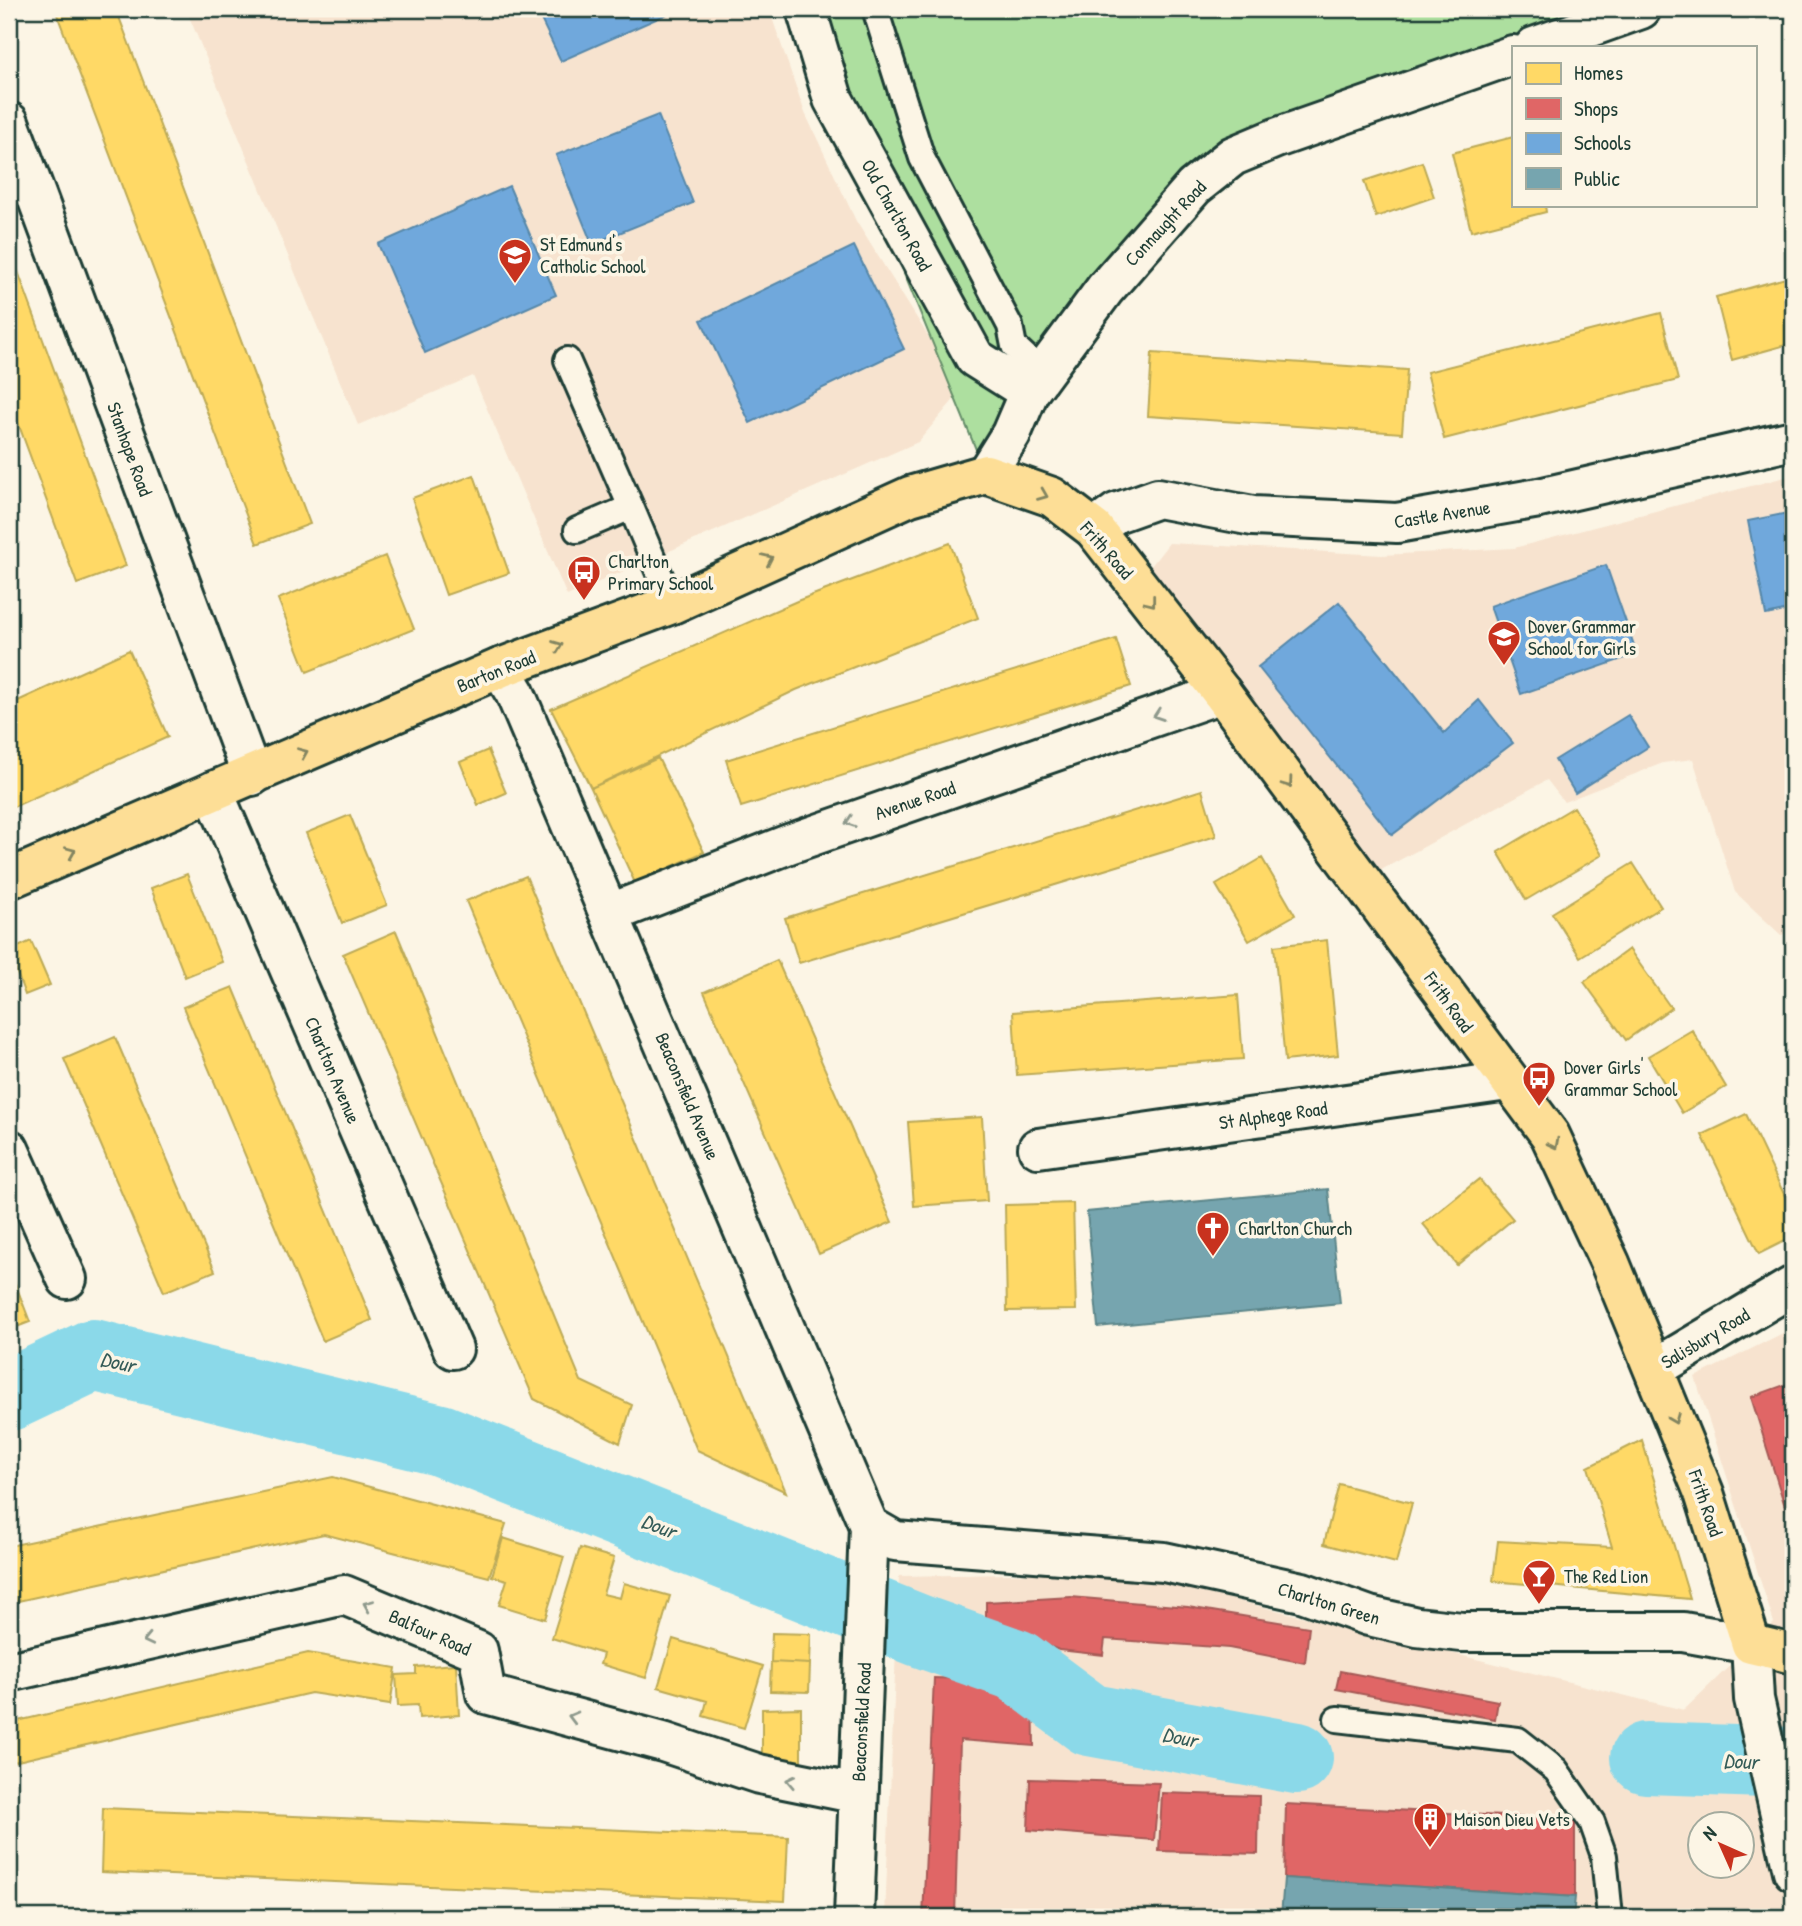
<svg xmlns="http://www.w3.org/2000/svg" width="1802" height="1926" font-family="'Patrick Hand',sans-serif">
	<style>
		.built { fill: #f7e3cf; fill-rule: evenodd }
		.green { fill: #addf9f; stroke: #668e6a; stroke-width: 2 }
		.homes { fill: #ffd966; stroke: #bcaa57; stroke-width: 2 }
		.shops { fill: #e06666; stroke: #a65a57; stroke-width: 2 }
		.schools { fill: #6fa8dc; stroke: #5788aa; stroke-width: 2 }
		.public { fill: #76a5af; stroke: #5c868a; stroke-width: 2 }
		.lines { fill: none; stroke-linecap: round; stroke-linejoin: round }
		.river { stroke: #8bd9e9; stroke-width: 72 }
		.service-casing { stroke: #1f3d34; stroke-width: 30 }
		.minor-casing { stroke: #1f3d34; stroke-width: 44 }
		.tertiary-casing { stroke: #1f3d34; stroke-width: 44 }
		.primary-casing { stroke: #1f3d34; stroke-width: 44 }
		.service { stroke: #fcf5e5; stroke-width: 24 }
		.minor { stroke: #fcf5e5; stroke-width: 38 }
		.tertiary { stroke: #fcf5e5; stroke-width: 38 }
		.primary { stroke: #fdde96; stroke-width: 38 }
		.oneway { stroke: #838560 }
		.oneway2 { stroke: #8e998c }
		.labels { text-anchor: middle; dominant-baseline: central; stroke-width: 7; stroke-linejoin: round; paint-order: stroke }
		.street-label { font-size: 19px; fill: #1f3d34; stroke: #fcf5e5 }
		.poi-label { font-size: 19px; fill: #1f3d34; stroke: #fcf5e5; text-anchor: start }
		.water-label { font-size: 21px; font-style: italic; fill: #355c58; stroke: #fcf5e5 }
	</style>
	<rect width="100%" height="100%" fill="#fcf5e5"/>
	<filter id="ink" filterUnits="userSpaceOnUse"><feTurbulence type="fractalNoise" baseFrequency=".0143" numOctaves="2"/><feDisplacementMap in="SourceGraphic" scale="14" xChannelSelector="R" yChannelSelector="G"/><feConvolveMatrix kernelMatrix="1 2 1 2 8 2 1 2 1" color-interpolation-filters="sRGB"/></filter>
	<g filter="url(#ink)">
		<path class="built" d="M186 9H769L805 113 856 221 962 390 918 442 567 596 473 376 358 425Z
			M1793 475V931L1781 935 1735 892 1693 759 1663 763 1564 802 1547 780 1372 875 1144 575 1169 543 1382 555 1514 548Z
			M1793 1328V1917H885L899 1576 1120 1572 1684 1710 1774 1623 1695 1377ZM1700 1825H1742V1867H1700Z"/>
		<path class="green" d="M806 9H1641L1194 187 986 474 833 99Z"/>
		<path class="homes" d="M55 9H116L310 524 257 544Z
			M1513 137V205H1545L1546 212 1471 231 1452 153Z
			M1422 162 1434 197 1376 217 1364 181Z
			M9 247 126 566 77 584 9 398Z
			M1793 276V343L1732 360 1716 297Z
			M1661 313 1678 380 1444 439 1427 372Z
			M1152 353 1407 370 1402 433 1148 416Z
			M474 475 509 573 446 595 412 498Z
			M950 543 978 618 796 690 591 788 551 709 797 601Z
			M385 556 414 629 307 672 278 599Z
			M1116 639 1131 686 741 807 726 760Z
			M129 650 168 737 9 809V705Z
			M488 750 506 793 478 805 460 762Z
			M658 758 704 852 635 883 591 788Z
			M1202 790 1216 836 799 963 785 918Z
			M1574 807 1602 855 1526 900 1498 852Z
			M350 815 387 905 342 923 306 833Z
			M1262 858 1295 915 1249 941 1216 885Z
			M1633 863 1661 907 1580 957 1552 913Z
			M187 874 222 962 185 977 151 888Z
			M526 876 786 1492 697 1450 466 901Z
			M396 931 581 1381 632 1405 620 1443 534 1399 343 954Z
			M1327 940 1338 1055 1285 1061 1274 946Z
			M31 941 50 985 25 995 9 951Z
			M1629 949 1671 1008 1626 1040 1584 982Z
			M777 960 892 1222 819 1254 704 992Z
			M233 987 372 1320 323 1341 183 1007Z
			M1238 995 1243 1059 1017 1075 1013 1012Z
			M1692 1030 1726 1087 1682 1113 1648 1056Z
			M115 1037 215 1271 164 1292 64 1059Z
			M1746 1114 1793 1213V1237L1759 1254 1702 1135Z
			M982 1117 987 1201 914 1206 908 1122Z
			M1479 1179 1513 1219 1457 1265 1423 1224Z
			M1073 1203 1076 1310 1007 1311 1005 1205Z
			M9 1267 30 1322 9 1330Z
			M1642 1440 1690 1599 1493 1581 1498 1541 1612 1547 1588 1467Z
			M333 1477 506 1524 489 1577 324 1534 9 1603V1546Z
			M1339 1484 1412 1503 1396 1563 1324 1544Z
			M503 1538 564 1557 545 1619 499 1605 507 1580 492 1576Z
			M580 1548 614 1558 603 1594 620 1598 624 1583 670 1596 646 1678 600 1664 603 1654 552 1638Z
			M772 1633 811 1634 810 1664 771 1662Z
			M673 1639 763 1666 744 1728 703 1716 707 1701 658 1687Z
			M308 1653 396 1668 390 1705 311 1693 9 1763V1723Z
			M771 1662 810 1664 809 1692 770 1691Z
			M456 1664 459 1715 419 1718 418 1705 398 1706 396 1675 416 1674V1667Z
			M801 1708V1768H762V1709Z
			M103 1808 788 1837 785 1901 101 1872Z"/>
		<path class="shops" d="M1793 1382V1532L1751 1397Z
			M1071 1597 1188 1607 1309 1627 1305 1663 1229 1648 1105 1639 1103 1655 1059 1650 986 1621V1602Z
			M1340 1671 1498 1701 1495 1719 1336 1689Z
			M934 1678 1033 1681 1034 1746 960 1740 955 1917H923Z
			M1030 1779 1159 1783 1154 1840 1028 1830Z
			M1162 1793 1259 1796 1258 1854 1159 1851Z
			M1286 1804 1575 1820V1897L1284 1878Z"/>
		<path class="schools" d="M536 9H671L672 12 561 61Z
			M658 115 693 203 592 244 556 155Z
			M509 186 556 295 425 353 378 244Z
			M854 246 904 349 750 423 701 320Z
			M1793 512V609L1766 615 1748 521Z
			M1606 565 1637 654 1521 694 1490 606Z
			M1339 602 1444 733 1479 700 1513 743 1392 835 1258 667Z
			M1628 715 1648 747 1575 793 1555 760Z"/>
		<path class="public" d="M1328 1189 1340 1303 1098 1327 1087 1212Z
			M1284 1878 1575 1897 1573 1917H1281Z"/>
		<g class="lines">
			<path class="river" d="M9 1395 93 1355 440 1440 920 1631 1016 1665 1090 1720 1297 1758
				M1646 1758 1793 1763"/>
			<defs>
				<path id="service" d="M875 9 922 158 1010 326 1014 346 1043 373
					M567 360 631 507
					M577 530 631 507 672 604
					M1337 1719 1518 1740 1556 1770 1592 1822 1604 1856 1610 1917"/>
				<path id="minor" d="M806 9 833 99 975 358 1029 392
					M9 122 252 776
					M1094 529 1116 513 1158 498 1253 516 1397 523 1539 498 1793 440
					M500 668 515 693 869 1526 854 1917
					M213 791 453 1349
					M611 913 789 844 1222 693
					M1038 1148 1508 1081
					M9 1149 67 1279
					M1654 1369 1793 1286
					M869 1526 895 1541 1164 1562 1302 1592 1369 1616 1417 1627 1462 1632H1683L1751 1644
					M9 1672 344 1595 478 1651 486 1694 663 1742 759 1774 858 1794"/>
				<path id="tertiary" d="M1534 47 1641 9
					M986 474 1011 434 1029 392 1105 289 1194 187 1233 156 1276 138 1513 55
					M1751 1644 1754 1699 1793 1871"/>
				<path id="primary" d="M9 879 500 668 672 604 910 496 986 474 1052 497 1094 529 1222 693 1550 1135 1610 1263 1704 1493 1751 1644 1793 1654"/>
			</defs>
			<use href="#service" class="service-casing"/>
			<use href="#minor" class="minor-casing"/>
			<use href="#tertiary" class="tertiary-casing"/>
			<use href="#primary" class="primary-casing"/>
			<use href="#service" class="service"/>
			<use href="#minor" class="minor"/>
			<use href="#tertiary" class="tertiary"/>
			<use href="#primary" class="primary"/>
		</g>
		<defs><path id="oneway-chevron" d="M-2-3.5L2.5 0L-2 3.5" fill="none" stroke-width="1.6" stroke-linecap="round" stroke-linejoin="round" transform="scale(1.75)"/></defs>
		<g class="oneway">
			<use href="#oneway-chevron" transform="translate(1043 495) rotate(22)"/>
			<use href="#oneway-chevron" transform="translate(768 559) rotate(-25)"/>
			<use href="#oneway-chevron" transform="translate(1151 602) rotate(52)"/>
			<use href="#oneway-chevron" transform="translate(558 646) rotate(-21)"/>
			<use href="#oneway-chevron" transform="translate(303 753) rotate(-23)"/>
			<use href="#oneway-chevron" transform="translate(1288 783) rotate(54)"/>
			<use href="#oneway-chevron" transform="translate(71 852) rotate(-23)"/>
			<use href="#oneway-chevron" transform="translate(1554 1144) rotate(63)"/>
			<use href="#oneway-chevron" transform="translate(1674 1419) rotate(68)"/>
		</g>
		<g class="oneway2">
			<use href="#oneway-chevron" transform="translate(1158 715) rotate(161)"/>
			<use href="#oneway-chevron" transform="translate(850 822) rotate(161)"/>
			<use href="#oneway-chevron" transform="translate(368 1605) rotate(-157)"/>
			<use href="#oneway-chevron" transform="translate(148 1640) rotate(167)"/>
			<use href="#oneway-chevron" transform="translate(573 1717) rotate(-165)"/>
			<use href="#oneway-chevron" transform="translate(791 1781) rotate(-168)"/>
		</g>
	</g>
	<defs>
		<symbol id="school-pin" viewBox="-11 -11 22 30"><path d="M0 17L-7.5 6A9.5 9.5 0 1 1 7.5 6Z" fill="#c8321e" stroke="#fcf5e5"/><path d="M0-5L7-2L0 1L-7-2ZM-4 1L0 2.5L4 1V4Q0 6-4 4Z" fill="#fff"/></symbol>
		<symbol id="bus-pin" viewBox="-11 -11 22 30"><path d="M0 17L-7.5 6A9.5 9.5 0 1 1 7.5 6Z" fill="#c8321e" stroke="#fcf5e5"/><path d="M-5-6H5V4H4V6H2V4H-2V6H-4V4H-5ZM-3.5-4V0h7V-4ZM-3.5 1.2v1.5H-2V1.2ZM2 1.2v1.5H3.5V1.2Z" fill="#fff"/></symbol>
		<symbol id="church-pin" viewBox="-11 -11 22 30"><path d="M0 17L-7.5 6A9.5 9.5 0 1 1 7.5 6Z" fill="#c8321e" stroke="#fcf5e5"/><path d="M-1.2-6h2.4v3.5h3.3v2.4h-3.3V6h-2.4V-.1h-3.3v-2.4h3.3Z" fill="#fff"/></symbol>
		<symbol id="bar-pin" viewBox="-11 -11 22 30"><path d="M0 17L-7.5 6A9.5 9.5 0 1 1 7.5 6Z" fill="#c8321e" stroke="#fcf5e5"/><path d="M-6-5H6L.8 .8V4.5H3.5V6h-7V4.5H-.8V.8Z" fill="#fff"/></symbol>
		<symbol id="building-pin" viewBox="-11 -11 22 30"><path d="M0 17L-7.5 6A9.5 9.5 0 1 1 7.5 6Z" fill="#c8321e" stroke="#fcf5e5"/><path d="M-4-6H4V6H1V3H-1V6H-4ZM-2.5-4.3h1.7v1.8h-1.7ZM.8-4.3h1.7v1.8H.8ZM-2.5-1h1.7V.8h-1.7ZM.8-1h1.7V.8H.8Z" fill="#fff"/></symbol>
	</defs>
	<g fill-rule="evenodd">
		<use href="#school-pin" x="496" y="236" width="38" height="52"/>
		<use href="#bus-pin" x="565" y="553" width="38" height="52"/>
		<use href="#school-pin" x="1485" y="618" width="38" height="52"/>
		<use href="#bus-pin" x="1520" y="1059" width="38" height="52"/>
		<use href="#church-pin" x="1194" y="1209" width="38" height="52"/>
		<use href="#bar-pin" x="1520" y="1557" width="38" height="52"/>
		<use href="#building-pin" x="1411" y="1800" width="38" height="52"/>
	</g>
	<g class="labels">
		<g class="street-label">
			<text transform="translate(897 215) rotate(61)">Old Charlton Road</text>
			<text transform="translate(1165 223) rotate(-47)">Connaught Road</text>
			<text transform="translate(130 449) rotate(70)">Stanhope Road</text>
			<text transform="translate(1442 514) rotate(-9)">Castle Avenue</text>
			<text transform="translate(1107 550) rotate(49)">Frith Road</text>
			<text transform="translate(496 671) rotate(-22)">Barton Road</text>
			<text transform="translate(915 800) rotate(-19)">Avenue Road</text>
			<text transform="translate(1449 1002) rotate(54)">Frith Road</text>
			<text transform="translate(333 1070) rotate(67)">Charlton Avenue</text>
			<text transform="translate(688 1096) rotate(67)">Beaconsfield Avenue</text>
			<text transform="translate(1273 1115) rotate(-8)">St Alphege Road</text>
			<text transform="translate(1705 1338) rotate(-31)">Salisbury Road</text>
			<text transform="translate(1706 1503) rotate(71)">Frith Road</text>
			<text transform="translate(1329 1603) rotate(17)">Charlton Green</text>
			<text transform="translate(430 1632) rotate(24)">Balfour Road</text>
			<text transform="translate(861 1722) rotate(-87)">Beaconsfield Road</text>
		</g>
		<g class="poi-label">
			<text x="540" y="244">St Edmund's<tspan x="540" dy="22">Catholic School</tspan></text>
			<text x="608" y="561">Charlton<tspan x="608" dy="22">Primary School</tspan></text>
			<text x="1528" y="626">Dover Grammar<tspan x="1528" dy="22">School for Girls</tspan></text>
			<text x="1564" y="1067">Dover Girls'<tspan x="1564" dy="22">Grammar School</tspan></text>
			<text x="1238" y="1228">Charlton Church</text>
			<text x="1564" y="1576">The Red Lion</text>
			<text x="1454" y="1819">Maison Dieu Vets</text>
		</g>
		<g class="water-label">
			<text transform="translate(118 1362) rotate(12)">Dour</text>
			<text transform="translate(659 1526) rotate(21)">Dour</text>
			<text transform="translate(1180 1737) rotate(11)">Dour</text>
			<text transform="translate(1741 1761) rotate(2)">Dour</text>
		</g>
	</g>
	<rect width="1802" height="1926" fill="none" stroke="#fcf5e5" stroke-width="35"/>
	<rect x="18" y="18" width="1767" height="1891" fill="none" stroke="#1f3d34" stroke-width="2.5" filter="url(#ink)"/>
	<rect x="1512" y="46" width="245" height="161" fill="#fcf5e5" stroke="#a4ab9e" stroke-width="2"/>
	<rect x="1526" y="63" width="35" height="21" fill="#ffd966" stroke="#a4ab9e" stroke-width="2"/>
	<text x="1574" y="80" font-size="21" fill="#1f3d34">Homes</text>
	<rect x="1526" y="98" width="35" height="21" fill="#e06666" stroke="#a4ab9e" stroke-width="2"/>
	<text x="1574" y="116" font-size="21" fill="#1f3d34">Shops</text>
	<rect x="1526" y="133" width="35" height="21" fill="#6fa8dc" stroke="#a4ab9e" stroke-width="2"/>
	<text x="1574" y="150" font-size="21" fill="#1f3d34">Schools</text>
	<rect x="1526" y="168" width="35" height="21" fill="#76a5af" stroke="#a4ab9e" stroke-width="2"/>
	<text x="1574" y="186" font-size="21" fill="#1f3d34">Public</text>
	<g transform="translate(1721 1845) rotate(315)"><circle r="33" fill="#fcf5e5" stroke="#a4ab9e" stroke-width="2"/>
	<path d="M0-5L12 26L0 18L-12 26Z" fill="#c8321e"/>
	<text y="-10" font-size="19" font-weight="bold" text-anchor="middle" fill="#1f3d34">N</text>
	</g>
</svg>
